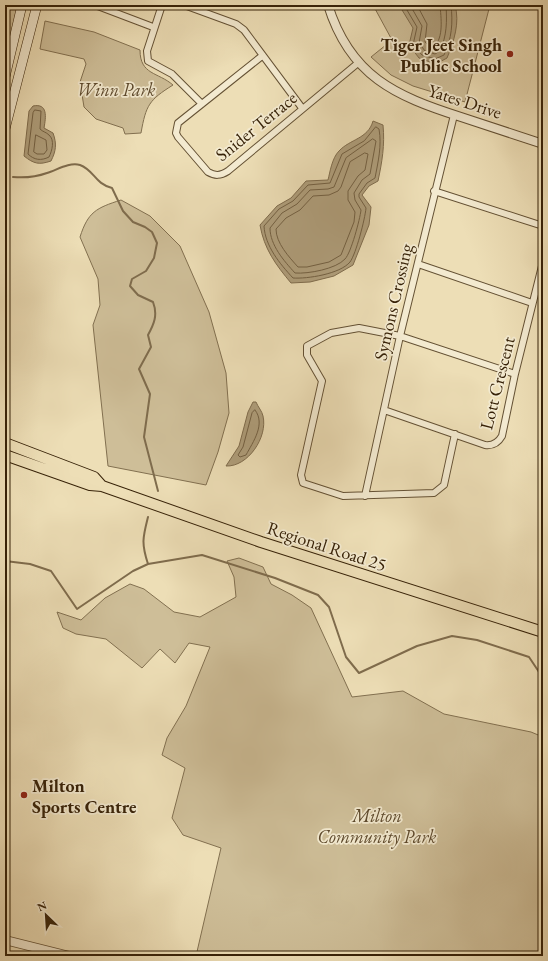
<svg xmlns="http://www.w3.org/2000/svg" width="548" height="961" font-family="'EB Garamond',serif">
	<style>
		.green { fill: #cebe98; stroke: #827050 }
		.water { fill: #af9e7b; stroke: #7f6c4d }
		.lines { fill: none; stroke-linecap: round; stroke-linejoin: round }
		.shore { stroke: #736042; stroke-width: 1 }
		.stream { stroke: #7f6c4d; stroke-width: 2 }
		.minor-casing { stroke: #645134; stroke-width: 8 }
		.tertiary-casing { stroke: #645134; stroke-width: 10 }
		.secondary-casing { stroke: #372208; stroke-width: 10 }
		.primary-casing { stroke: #372208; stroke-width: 12 }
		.minor { stroke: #f3ead0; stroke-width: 6 }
		.tertiary { stroke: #f3ead0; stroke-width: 8 }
		.secondary { stroke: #f3ead0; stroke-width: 9 }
		.primary { stroke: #eddeb6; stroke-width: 10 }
		.poi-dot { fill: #8f2418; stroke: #f3ead0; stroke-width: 1.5 }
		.labels { text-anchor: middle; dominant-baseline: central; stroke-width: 3.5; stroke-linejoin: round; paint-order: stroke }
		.poi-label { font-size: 18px; font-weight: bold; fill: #372208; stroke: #f3ead0; text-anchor: end }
		.park-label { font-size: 18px; font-style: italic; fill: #5d492c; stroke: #f3ead0 }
		.street-label { font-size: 18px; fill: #372208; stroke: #f3ead0 }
	</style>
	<rect width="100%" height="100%" fill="#eddeb6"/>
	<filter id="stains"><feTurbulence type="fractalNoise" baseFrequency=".005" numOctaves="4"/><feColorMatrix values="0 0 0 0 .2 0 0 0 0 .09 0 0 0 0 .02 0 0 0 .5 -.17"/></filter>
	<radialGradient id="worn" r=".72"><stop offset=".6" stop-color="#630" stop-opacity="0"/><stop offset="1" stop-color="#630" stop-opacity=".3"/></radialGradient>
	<path class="green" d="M6 5H24L5 86V8Z
		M373 5H490L465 102 413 86 391 75 371 57 392 40Z
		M45 21 94 32 140 50C140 75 158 72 173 85 149 100 146 105 141 133L125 134 123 128 96 119 84 107 80 82 86 64 84 59 40 49Z
		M121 200 150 216 180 246 209 312 226 373 229 413 218 452 206 485 108 466 93 325 100 305 98 279 80 237C88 212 96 208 121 200Z
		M239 558 263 567 271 584 292 595 311 608 352 697 403 691 444 714 531 732 543 737V956H196L221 848 183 835 172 818 185 768 162 755 167 738 186 706 210 647 189 643 175 663 160 649 142 668 106 639 76 634 63 628 57 612 81 620 105 598 130 584 144 589 174 612 200 617 236 597 234 577 227 561Z"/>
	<path class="water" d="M399 5H455C460 23 454 41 447 58L436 64 419 58 409 45 413 28Z
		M33 106C48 103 46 117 44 128L53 133C57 144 56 151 51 161 39 165 34 164 24 156L29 111Z
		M373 121 383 125C385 145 382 162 378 181L369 186 362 195 371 207 369 225 353 265 334 276 310 282 291 283C276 265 264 249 260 225L277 206 291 198 306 181 328 180C330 172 332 158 339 151 350 139 368 139 373 121Z
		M253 402H256C258 407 262 411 263 416 268 437 248 467 226 466L239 446 248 412Z"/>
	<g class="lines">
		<path class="shore" d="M404 5 417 27 413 45 422 55 435 59 444 55C452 38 453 23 451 5
			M410 5 422 26 419 43 425 51 435 54 440 51C447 35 447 22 446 5
			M417 5 427 24 425 42 428 45 434 47C444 37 441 18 440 5
			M35 110 41 111 40 129C43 132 46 132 49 135 55 140 52 151 49 157 41 161 34 160 28 154L33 113Z
			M376 127 379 129C382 146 378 162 375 178L367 183 359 194V197L366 208C365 219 356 254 350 262 340 274 307 279 293 278 280 264 265 246 264 226L279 209 293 201 308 185 330 183 342 154 364 141Z
			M36 135 46 140 47 150 44 154H37L34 152Z
			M373 139 376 141 370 174 362 180 354 193 355 200 361 210C360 219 351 253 345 259 336 269 308 274 295 273 284 261 270 245 270 228L282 213 297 204 310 190 328 189 334 187 346 158Z
			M365 153 368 154 365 170 358 176 348 191V200L355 212 354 222 341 255 329 262 307 267H298C289 257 276 243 276 229L286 218 300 210 313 196 329 195 338 191 341 187 350 162Z
			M255 410C266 424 253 442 246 455L240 457 238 455 243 447 252 413Z"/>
		<path class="stream" d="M13 177C25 178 36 177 47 173 57 170 69 162 80 165 94 170 95 184 112 188L123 211 133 222 145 227 152 232 157 243 154 258 146 271 132 279 130 286 138 295 153 302C158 315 154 324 148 335L151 347 139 369 150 394 144 437 158 491
			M5 561 30 564 51 571 77 609 133 571 148 564 202 555 275 578 318 595 329 607 346 657 359 673 417 646 452 636 477 640 529 657 543 678
			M148 564C141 543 143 537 148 517"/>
		<defs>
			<path id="minor" d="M95 5 153 27
				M162 5 147 51 148 61 172 74 202 104
				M184 5 236 24 244 30 302 108
				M262 56 178 123 176 133 178 137 208 172C215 176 220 176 228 171L358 63
				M434 191 543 226
				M418 264 532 303
				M384 410 485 445C493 446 498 443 502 436L515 374 543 262
				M455 434 444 485 434 493 343 496 303 483 301 475 322 381 307 355V346L331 333 359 328 400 336 515 374
				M365 496 400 336 454 115"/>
			<path id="tertiary" d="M328 5C350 76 395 96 461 117 489 126 516 135 543 144
				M5 940 69 956"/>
			<path id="secondary" d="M5 77 22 5
				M5 129 37 5"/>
			<path id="primary" d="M5 443 94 477 102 486
				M5 455 90 485 102 486 261 542 543 632"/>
		</defs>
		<use href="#minor" class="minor-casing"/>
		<use href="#tertiary" class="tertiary-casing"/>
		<use href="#secondary" class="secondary-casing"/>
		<use href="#primary" class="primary-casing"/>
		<use href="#minor" class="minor"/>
		<use href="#tertiary" class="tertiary"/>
		<use href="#secondary" class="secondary"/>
		<use href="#primary" class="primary"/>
	</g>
	<g class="poi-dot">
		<circle cx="510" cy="54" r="4"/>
		<circle cx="24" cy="795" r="4"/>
	</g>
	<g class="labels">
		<g class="poi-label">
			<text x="502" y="44">Tiger Jeet Singh<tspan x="502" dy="21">Public School</tspan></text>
			<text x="32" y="785" text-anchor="start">Milton<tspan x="32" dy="21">Sports Centre</tspan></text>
		</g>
		<g class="park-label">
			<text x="116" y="89">Winn Park</text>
			<text x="377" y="815">Milton<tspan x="377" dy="21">Community Park</tspan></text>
		</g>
		<g class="street-label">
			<text transform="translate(465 101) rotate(18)">Yates Drive</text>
			<text transform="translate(256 126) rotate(-39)">Snider Terrace</text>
			<text transform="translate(393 302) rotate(-77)">Symons Crossing</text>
			<text transform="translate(497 383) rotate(-76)">Lott Crescent</text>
			<text transform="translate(327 546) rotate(18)">Regional Road 25</text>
		</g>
	</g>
	<rect width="548" height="961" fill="none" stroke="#eddeb6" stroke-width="20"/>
	<rect x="6" y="6" width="536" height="949" fill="none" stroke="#372208" stroke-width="2"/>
	<rect x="10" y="10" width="528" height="941" fill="none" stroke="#372208"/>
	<g transform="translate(46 915) rotate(335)" stroke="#f3ead0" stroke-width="3" paint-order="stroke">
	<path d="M0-3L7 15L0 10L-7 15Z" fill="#372208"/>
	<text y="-6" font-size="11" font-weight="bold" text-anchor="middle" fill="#372208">N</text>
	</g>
	<rect width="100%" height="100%" filter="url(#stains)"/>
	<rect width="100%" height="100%" fill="url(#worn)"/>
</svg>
